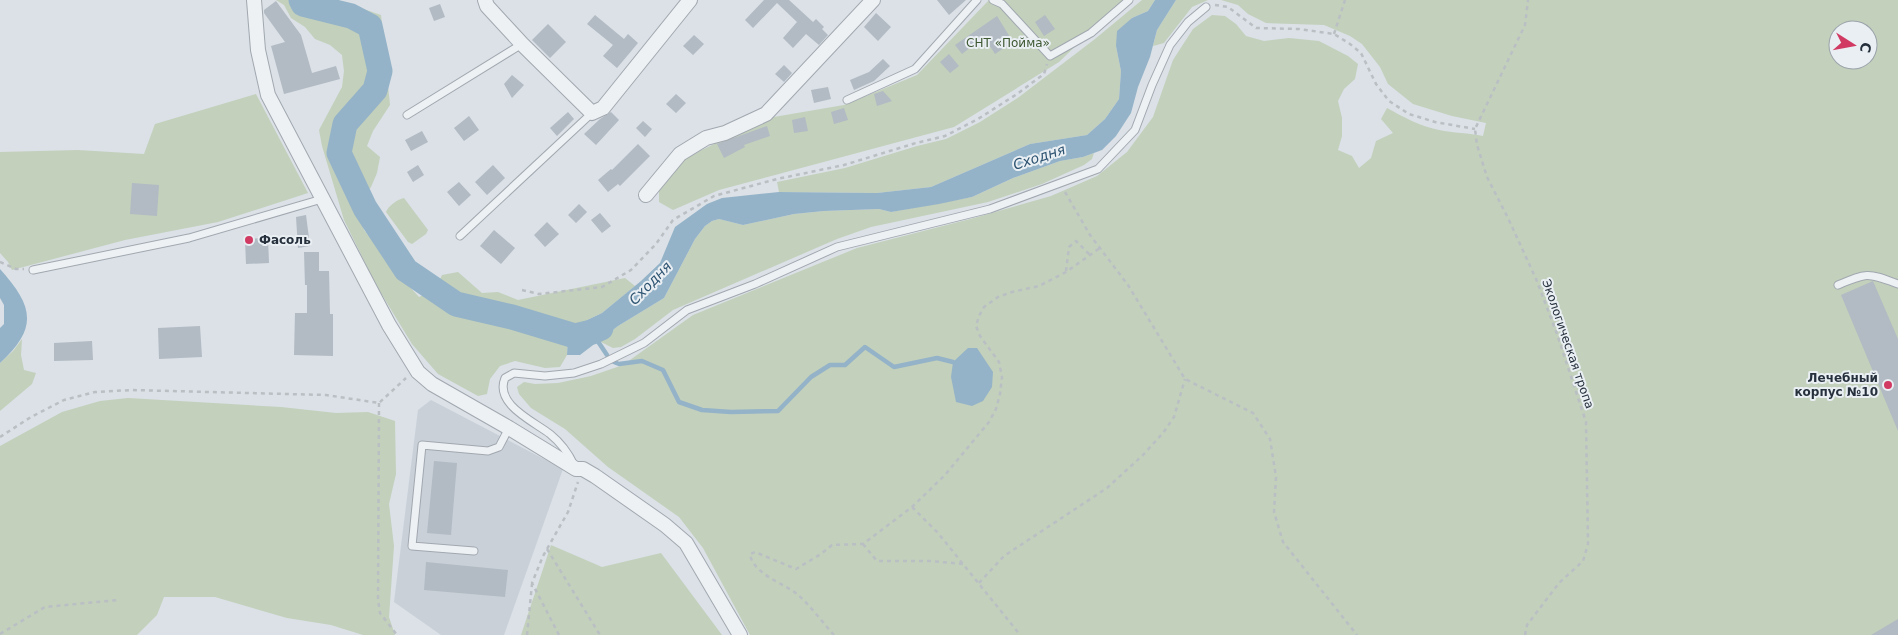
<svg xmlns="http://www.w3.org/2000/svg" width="1898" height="635" font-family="'DejaVu Sans',sans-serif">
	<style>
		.built { fill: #c9d0d8 }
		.green { fill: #c3d0bc; fill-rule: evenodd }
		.water { fill: #94b3c8 }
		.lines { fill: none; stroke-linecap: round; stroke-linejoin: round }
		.stream { stroke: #94b3c8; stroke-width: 4.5 }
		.river { stroke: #94b3c8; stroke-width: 25 }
		.building { fill: #b2bac3 }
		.service-casing { stroke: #a1a8b0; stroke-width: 9 }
		.minor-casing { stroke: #a1a8b0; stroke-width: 16 }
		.path { stroke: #babfc4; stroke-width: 2.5; stroke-dasharray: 4 4; stroke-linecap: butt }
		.service { stroke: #eef1f4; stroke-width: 7 }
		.minor { stroke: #eef1f4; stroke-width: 14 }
		.poi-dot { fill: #d13a62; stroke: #eaeff4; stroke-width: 2 }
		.labels { text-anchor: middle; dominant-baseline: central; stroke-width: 4; stroke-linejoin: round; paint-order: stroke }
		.park-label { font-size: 12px; fill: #3e5832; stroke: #eaeff4 }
		.poi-label { font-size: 12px; font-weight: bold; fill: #25303c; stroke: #eaeff4; text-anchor: start }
		.street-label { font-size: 12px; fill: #25303c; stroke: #eaeff4 }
		.water-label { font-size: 14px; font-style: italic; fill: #2e5471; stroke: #eaeff4 }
	</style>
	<rect width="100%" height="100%" fill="#dbe1e6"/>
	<path class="built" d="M431 400 563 469 504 635H441L394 602 418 410Z"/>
	<path class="green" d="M276 0H337L381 15 390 105 373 131 367 146 380 157 377 173 371 187 362 199 360 214 364 230 399 275 419 297 435 290 442 275 458 272 482 293 498 292 518 300 625 278 635 286 602 313 577 325 568 337 567 355 560 367 545 368 515 361 500 366 490 379 487 394 478 396 438 374 412 344 376 285 344 220 322 146 319 130 342 87 344 71 342 55 330 45 315 39 305 27 291 18 284 5Z
		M989 0H1123L1059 62 954 127 719 190 673 210 659 202V190L681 160 768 118 844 105 917 75Z
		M1142 0H1155L1148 11 1132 18 1116 46 1121 71 1119 99 1105 119 1087 135 1030 144 931 187 877 193 779 192 777 182 845 168 917 146 946 139 980 122 1019 97 1095 39Z
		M1176 0H1208L1192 7 1164 43 1153 46 1157 30Z
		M1221 0H1898V635H750L703 548 679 517 608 467 565 429 531 408 519 394 517 387 524 382 535 384 558 383 591 376 623 365 693 315 857 248 974 218 1051 196 1097 176 1127 152 1153 117 1173 60 1193 29 1212 15 1225 16 1236 24 1246 36 1264 41 1289 38 1319 41 1348 56 1358 64 1355 79 1344 89 1338 101 1342 118V136L1338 150 1352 156 1359 168 1371 158 1376 141 1393 133 1381 119 1387 108C1403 117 1420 126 1439 130 1453 133 1469 133 1483 136L1486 123 1452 116 1413 104 1388 84 1380 67 1362 44 1350 36 1324 25 1266 23 1248 14 1238 5ZM1838 30H1868V60H1838Z
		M256 94 308 193 218 222 125 240 12 270 8 262 0 253V152L78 150 144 154 155 124Z
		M1094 153 1092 159 1084 165 1042 184 988 202 871 227 837 239 673 310 635 339 621 347 613 348 599 341 618 326 664 298 695 239 705 226 712 221 719 219 743 225 794 214 824 211 879 209 891 212 972 197 1013 178 1060 161 1083 157Z
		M404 198 428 230 426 234 412 244 408 242 386 212C388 206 398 199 404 198Z
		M22 339 21 355 24 370 36 373 32 384 0 411V363L13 351Z
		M128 398 281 407 336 413 368 412 395 421 396 474 389 504 394 546 389 617 395 635H363L331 625 287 618 215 597H164L157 615 137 635H0V446L62 412 100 401Z
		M551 545 602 567 661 553 722 635H521Z"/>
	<path class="water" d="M1155 0H1176L1157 30 1150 57 1138 87 1131 113 1116 136 1102 150 1083 157 1060 161 1013 178 972 197 939 204 891 212 879 209 824 211 794 214 743 225 719 219 712 221 705 226 695 239 664 298 618 326 580 355H567L568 337 577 325 602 313 641 281 660 263 675 227 707 204 722 198 779 192 877 193 931 187 1030 144 1087 135 1105 119 1119 99 1121 71 1116 46 1117 31 1132 18 1148 11Z
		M0 269C33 306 39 327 0 363V328L4 324V305L0 298Z
		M968 348H977L993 372 992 387 983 401 972 406 956 402 951 377 953 362Z"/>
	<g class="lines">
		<path class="stream" d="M595 337 607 355
			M614 362 619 364 642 361 663 370 679 402 702 410 731 412 778 411 811 377 830 365H845L865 347 894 367 937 358 953 362"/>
		<path class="river" d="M301 0 303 4 351 16 370 26 380 71 375 90 345 124 339 153 365 208 406 270 456 304 512 317 575 336 592 332 601 328"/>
	</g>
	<path class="building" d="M764 0H789L813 22 816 19 824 27 822 29 828 35 819 45 806 34 793 48 783 38 797 22 777 3 753 28 745 20Z
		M937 0H966L949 15Z
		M276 1 301 35 312 73 336 66 340 79 284 94 271 46 285 42 264 13V10Z
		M440 4 445 17 434 21 429 8Z
		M876 13 891 27 878 41 864 27Z
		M595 15 624 39 628 34 638 43 617 68 603 56 613 45 587 24Z
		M1045 15 1055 29 1044 36 1035 22Z
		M997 16 1013 42 995 54 984 37 962 54 955 45Z
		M548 24 566 42 550 58 532 40Z
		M694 35 704 44 693 55 683 46Z
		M949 54 959 66 950 73 940 62Z
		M883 59 890 66 874 81 854 90 850 80 869 72Z
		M784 65 792 73 784 82 775 74Z
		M512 75 524 85 512 98 504 84Z
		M828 87 831 99 814 103 811 90Z
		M883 91 892 101 877 106 874 94Z
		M676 94 686 103 676 113 666 104Z
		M844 108 848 120 834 124 831 112Z
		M568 112 574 119 557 136 550 128Z
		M611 112 619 120 596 145 584 134 600 119Z
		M469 116 479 130 464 141 454 128Z
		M805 117 808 131 794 133 792 120Z
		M643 121 652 129 645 137 636 128Z
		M767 126 770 136 744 145 745 147 724 158 717 144Z
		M422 131 428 142 411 151 405 140Z
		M638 144 650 156 620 186 618 184 608 192 598 180 611 169 612 170Z
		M418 165 424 175 413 182 407 172Z
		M493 165 505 178 487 195 475 182Z
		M459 182 471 195 459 206 447 192Z
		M132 183 159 185 157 216 130 214Z
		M579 204 587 212 576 223 568 215Z
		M600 213 611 226 602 233 591 220Z
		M306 215 310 246 298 248 296 217Z
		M547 222 559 234 545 247 534 235Z
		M494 230 515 248 501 264 480 246Z
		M268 238 269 263 246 264 245 239Z
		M304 252H319V271H329L330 314H333V356L294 355 295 313H307V285H305Z
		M1873 281 1898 339V431L1841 295Z
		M200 326 202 357 159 359 158 328Z
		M92 341 93 360 54 361V343Z
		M434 461 457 463 451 535 427 533Z
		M426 562 508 570 505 597 424 590Z
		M1898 619V635H1871Z"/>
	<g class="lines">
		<defs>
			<path id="service" d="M993 0 1002 4 1050 56 1091 33 1129 0
				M847 100 915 69 977 0
				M407 115 522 44
				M460 236 592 113
				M33 270 189 238 322 199
				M1838 285C1868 272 1868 273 1898 284
				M574 465C568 452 561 443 550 434 533 421 494 404 505 378L514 373 545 376 574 373 601 364 644 343 687 310 755 284 837 247 990 209 1098 169 1135 130 1152 85 1170 45 1188 22 1206 7
				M474 551 412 546 422 445 488 451 499 447 509 428"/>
			<path id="minor" d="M254 0 258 50 268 95 389 325 418 372 432 384 509 428 576 469H583L595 476 665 525 686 543 740 635
				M485 0 487 6 522 44 592 113 603 108 690 0
				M646 195 680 154 706 138 725 133 766 114 873 0"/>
		</defs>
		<use href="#service" class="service-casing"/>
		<use href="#minor" class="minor-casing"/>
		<path class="path" d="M1215 5 1228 7 1256 28 1299 29 1334 34 1350 44 1361 53 1376 84 1389 101 1409 114 1435 122 1475 129
			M1334 34 1345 0
			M1065 192 1090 235 1128 285 1185 379 1253 413 1270 439 1276 477 1274 512 1283 542 1357 635
			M0 262 16 269H24
			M1066 271 1069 247 1076 241 1090 255
			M522 290 539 294 602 287 631 270 656 244 673 220 714 196 777 179 844 165 916 143 945 136 978 119 1017 94 1044 74 1047 64
			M379 403 378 599 380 613 397 635
			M0 437 31 417 64 400 95 392 132 390 326 395 379 403 406 378
			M912 507 938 533 1017 631 1018 635
			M863 544 877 561H930L964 564
			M547 549 600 635
			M979 583 1004 556 1107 488 1143 455 1163 433 1174 417 1185 379
			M0 634 45 607 118 600
			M527 635 532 584
			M559 635 532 583 543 556 568 512 578 482
			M834 635C822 622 810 605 797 594 783 583 753 574 750 554L755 552 796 569 821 554 832 545 863 544 912 507 945 475 989 422 996 409 1000 394 1002 377 999 362 980 336 976 326 979 316 984 307 998 297 1012 292 1039 286 1066 272 1100 248
			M1525 635 1527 625 1559 583 1583 561 1588 544 1586 422 1557 334 1536 279 1508 218 1487 177 1477 145 1475 129 1525 25 1528 0"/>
		<use href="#service" class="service"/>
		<use href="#minor" class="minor"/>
	</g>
	<g class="poi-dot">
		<circle cx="249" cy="240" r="5"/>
		<circle cx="1888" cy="385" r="5"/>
	</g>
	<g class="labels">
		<g class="park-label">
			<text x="1008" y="43">СНТ «Пойма»</text>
		</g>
		<g class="poi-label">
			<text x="259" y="240">Фасоль</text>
			<text x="1878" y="378" text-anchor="end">Лечебный<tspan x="1878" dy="14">корпус №10</tspan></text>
		</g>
		<g class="street-label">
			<text transform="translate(1568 344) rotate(71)">Экологическая тропа</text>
		</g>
		<g class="water-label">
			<text transform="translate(1039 157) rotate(-18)">Сходня</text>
			<text transform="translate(650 283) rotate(-46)">Сходня</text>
		</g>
	</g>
	<g transform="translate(1853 45) rotate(101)"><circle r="24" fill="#eaeff4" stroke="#9ba3aa"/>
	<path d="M0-4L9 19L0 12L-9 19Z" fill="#d13a62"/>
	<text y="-8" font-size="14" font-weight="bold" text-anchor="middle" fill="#25303c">С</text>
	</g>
</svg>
